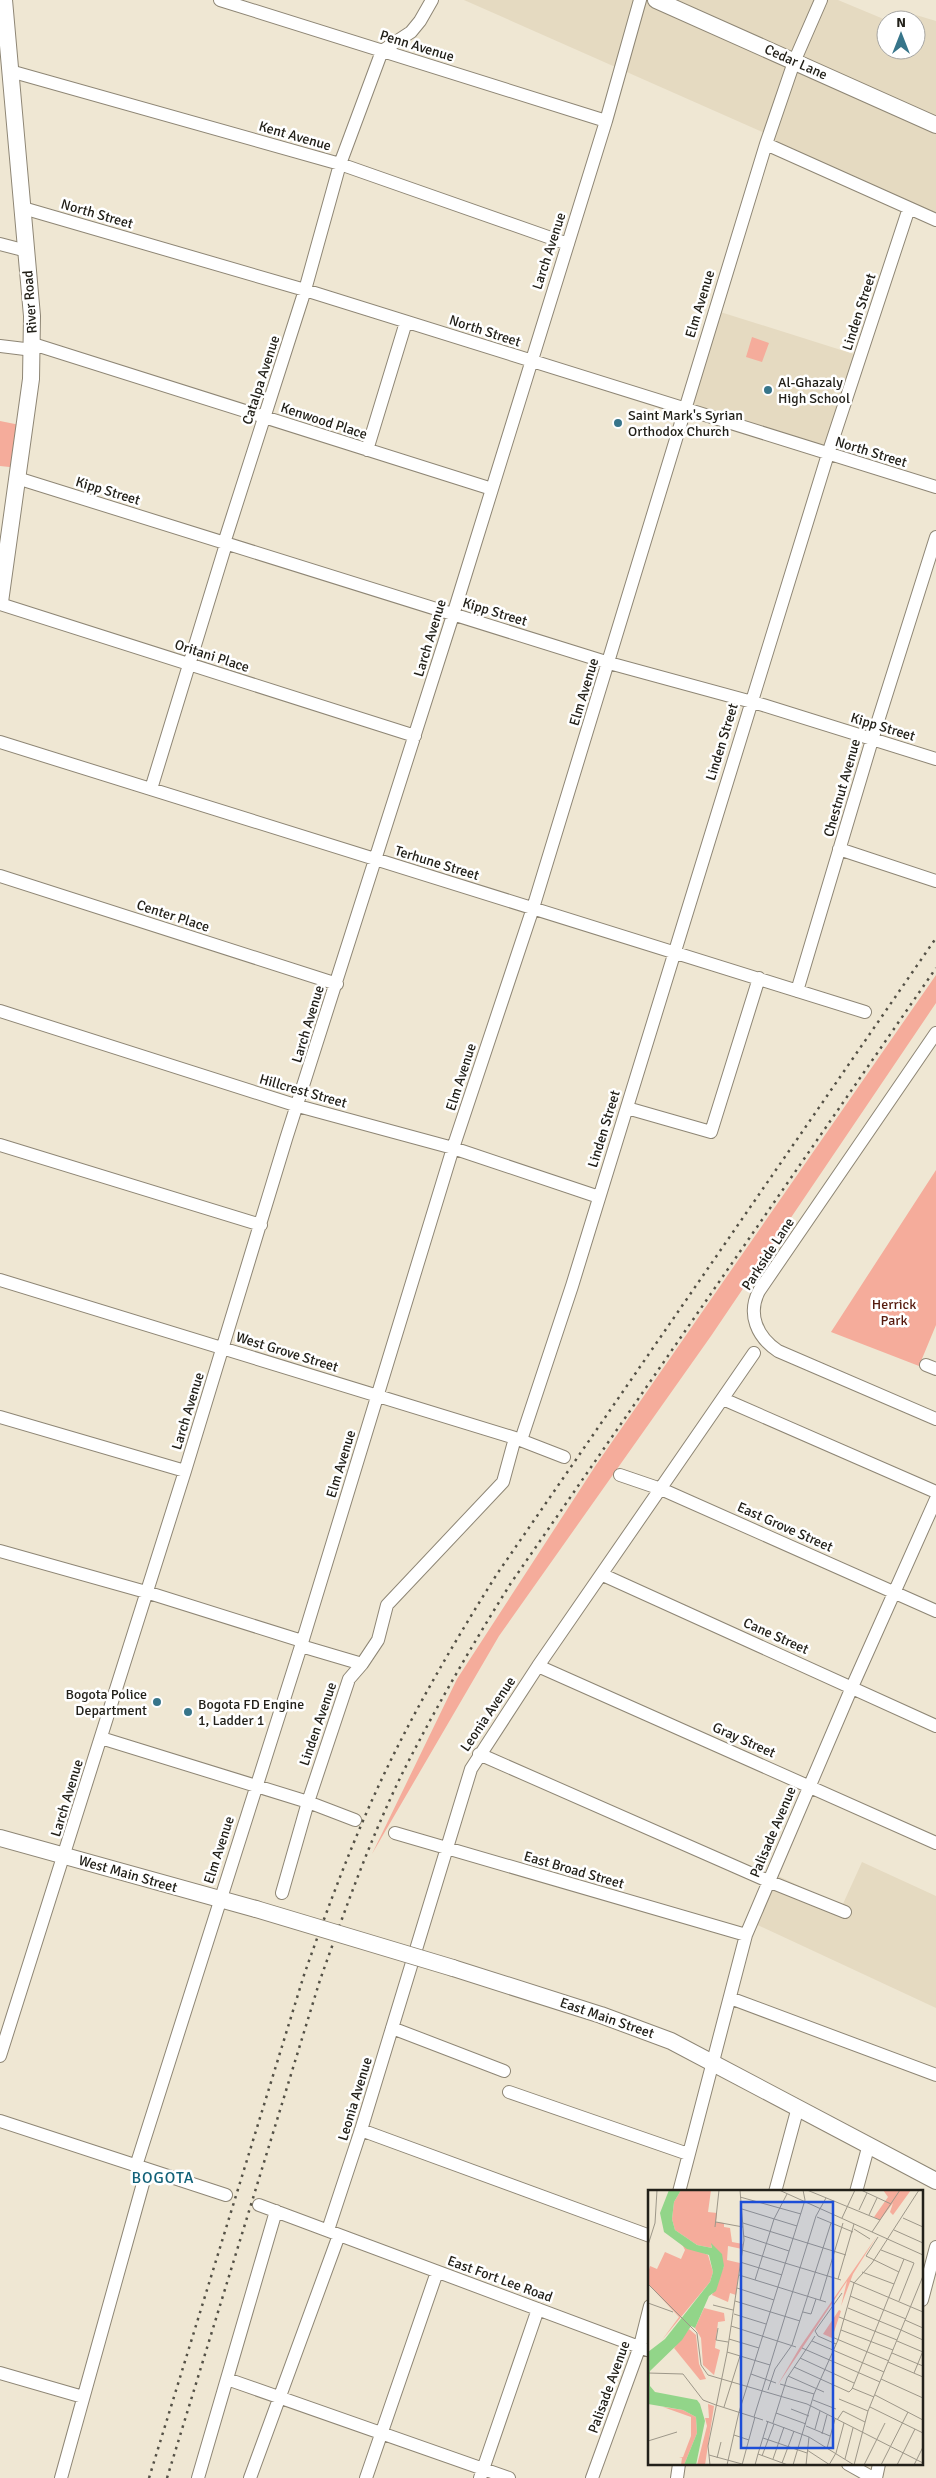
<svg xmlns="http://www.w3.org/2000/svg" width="936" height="2478" font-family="Signika,sans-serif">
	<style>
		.built { fill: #e5dac1 }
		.green { fill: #f5ac9b }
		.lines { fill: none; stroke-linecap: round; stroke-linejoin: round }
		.minor-casing { stroke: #8e8675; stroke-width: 14 }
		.major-casing { stroke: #8e8675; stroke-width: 18 }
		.minor { stroke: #fff; stroke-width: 12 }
		.major { stroke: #fff; stroke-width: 16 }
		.rail { stroke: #545146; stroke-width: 2.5; stroke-dasharray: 2.5 5; stroke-linecap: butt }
		.major-bridge-casing { stroke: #8e8675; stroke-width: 18; stroke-linecap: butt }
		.major-bridge { stroke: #fff; stroke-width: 16 }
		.poi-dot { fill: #37758a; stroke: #fff; stroke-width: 2 }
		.labels { text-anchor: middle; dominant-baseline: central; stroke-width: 5; stroke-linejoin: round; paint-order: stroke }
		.street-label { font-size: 14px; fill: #222019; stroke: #fff }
		.poi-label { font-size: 14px; fill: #222019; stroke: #fff; text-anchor: start }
		.park-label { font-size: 14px; fill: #561a0d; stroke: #fff }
		.quarter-label { font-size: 16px; letter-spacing: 1px; fill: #116178; stroke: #fff }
		.inset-road { fill: none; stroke: #9d9789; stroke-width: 1 }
		.view { fill: #1d4ed8; fill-opacity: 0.15; stroke: #1d4ed8; stroke-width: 2.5 }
		.inset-edge { fill: none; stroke: #222019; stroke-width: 2.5 }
	</style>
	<rect width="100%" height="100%" fill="#efe7d3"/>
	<path class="built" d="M464 0H838L886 20V50H916V20H910L916 15 936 21V220L766 144 769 135Z
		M714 310 860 356 828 454 683 410Z
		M862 1862 936 1896V2008L751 1922 772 1873 842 1906Z"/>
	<path class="green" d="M752 337 769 343 762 362 746 357Z
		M0 421 25 426 19 468 0 466Z
		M936 975V1003L711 1336 499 1636 372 1854 457 1679 596 1465Z
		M936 1170V1325L919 1366 831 1332Z"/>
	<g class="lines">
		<defs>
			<path id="minor" d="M220 0 606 121
				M10 71 340 164 568 244
				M766 144 936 220
				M23 208 305 290 936 487
				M0 244 27 251
				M33 344 492 489
				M0 346 33 350
				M367 450 406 322
				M17 478 609 663 763 705 936 759
				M0 604 415 736
				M0 742 865 1012
				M151 789 226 544 225 540 305 290 340 164 382 51 411 32 420 21 432 0
				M839 849 936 881
				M0 876 337 984
				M797 991 872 740 936 537
				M0 1011 298 1106 453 1148 599 1197
				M936 1033 759 1291C747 1314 757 1337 778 1351L936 1419
				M627 1108 711 1132 759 978
				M0 1145 261 1225
				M0 1280 515 1438 564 1457
				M926 1365 936 1369
				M723 1399 936 1492
				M0 1417 185 1471
				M521 1440 572 1286 828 454 909 208
				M620 1475 661 1489 936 1611
				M0 1551 146 1592 302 1641
				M603 1575 936 1726
				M301 1646 362 1664
				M538 1666 936 1843
				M101 1738 308 1802 355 1820
				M479 1754 768 1881 845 1912
				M395 1833 746 1935
				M282 1893 308 1802 349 1679 362 1664 378 1640 387 1605 503 1482 515 1438
				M730 1998 936 2075
				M392 2028 504 2071
				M0 2056 185 1471 286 1139 453 615 606 121 640 0
				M509 2092 688 2154
				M0 2121 226 2195
				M361 2130 650 2236
				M136 2166 301 1646 453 1148 533 908 766 144 794 62 821 0
				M679 2192 746 1935 852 1687 936 1499
				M775 2192 798 2107
				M856 2192 869 2144
				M259 2205 650 2351
				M328 2230 361 2130 471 1769 538 1666 754 1353
				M922 2300 936 2247
				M0 2373 83 2397
				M227 2379 509 2478
				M848 2464 873 2478
				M61 2478 147 2169
				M198 2478 276 2211
				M250 2478 339 2235
				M366 2478 437 2272
				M480 2478 538 2309
				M592 2478 640 2346 650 2306
				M677 2478 679 2464
				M876 2478 879 2464"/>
			<path id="major" d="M656 0 936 125
				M0 602 31 379 32 316 4 0
				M0 1838 256 1909
				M453 1968 601 2015 671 2041 936 2181"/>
		</defs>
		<use href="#minor" class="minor-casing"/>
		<use href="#major" class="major-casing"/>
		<use href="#minor" class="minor"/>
		<use href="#major" class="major"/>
		<path class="rail" d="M149 2478 304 1975C329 1904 355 1834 388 1766 420 1700 458 1636 497 1574L936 938
			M167 2478 320 1980C345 1910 370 1839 403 1772 436 1707 472 1645 511 1583L936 968"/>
		<defs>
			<path id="major-bridge" d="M256 1909 453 1968"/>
		</defs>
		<use href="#major-bridge" class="major-bridge-casing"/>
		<use href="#major-bridge" class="major-bridge"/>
	</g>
	<g class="poi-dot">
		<circle cx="768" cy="390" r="5"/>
		<circle cx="618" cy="423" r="5"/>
		<circle cx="157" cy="1702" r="5"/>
		<circle cx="188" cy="1712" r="5"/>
	</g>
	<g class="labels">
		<g class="street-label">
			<text transform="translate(417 46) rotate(17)">Penn Avenue</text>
			<text transform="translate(796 62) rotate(24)">Cedar Lane</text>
			<text transform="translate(295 136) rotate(16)">Kent Avenue</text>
			<text transform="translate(97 214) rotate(16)">North Street</text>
			<text transform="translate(549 251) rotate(-72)">Larch Avenue</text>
			<text transform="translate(30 302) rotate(-94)">River Road</text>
			<text transform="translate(700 304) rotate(-73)">Elm Avenue</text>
			<text transform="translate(859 312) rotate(-72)">Linden Street</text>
			<text transform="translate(485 331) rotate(18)">North Street</text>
			<text transform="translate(261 380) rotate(-72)">Catalpa Avenue</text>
			<text transform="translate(324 421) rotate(18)">Kenwood Place</text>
			<text transform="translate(871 452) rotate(17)">North Street</text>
			<text transform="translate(108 491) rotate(17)">Kipp Street</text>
			<text transform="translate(495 612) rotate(17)">Kipp Street</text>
			<text transform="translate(430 638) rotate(-73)">Larch Avenue</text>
			<text transform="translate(212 656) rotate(18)">Oritani Place</text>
			<text transform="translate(584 692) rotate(-73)">Elm Avenue</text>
			<text transform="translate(883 727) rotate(17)">Kipp Street</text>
			<text transform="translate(722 742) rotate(-73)">Linden Street</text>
			<text transform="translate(842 788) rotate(-74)">Chestnut Avenue</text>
			<text transform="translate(437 863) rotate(17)">Terhune Street</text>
			<text transform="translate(173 916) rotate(18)">Center Place</text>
			<text transform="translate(308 1024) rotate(-73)">Larch Avenue</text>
			<text transform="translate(461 1077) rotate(-72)">Elm Avenue</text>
			<text transform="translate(303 1091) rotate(16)">Hillcrest Street</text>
			<text transform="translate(604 1129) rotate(-73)">Linden Street</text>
			<text transform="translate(768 1254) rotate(-57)">Parkside Lane</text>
			<text transform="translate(287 1352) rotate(17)">West Grove Street</text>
			<text transform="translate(188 1411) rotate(-73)">Larch Avenue</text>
			<text transform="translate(341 1464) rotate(-73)">Elm Avenue</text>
			<text transform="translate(785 1527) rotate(24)">East Grove Street</text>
			<text transform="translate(776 1636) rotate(24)">Cane Street</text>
			<text transform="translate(488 1714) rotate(-56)">Leonia Avenue</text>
			<text transform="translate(318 1724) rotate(-71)">Linden Avenue</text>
			<text transform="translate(744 1740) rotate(24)">Gray Street</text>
			<text transform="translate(67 1798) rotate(-73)">Larch Avenue</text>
			<text transform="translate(773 1832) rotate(-67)">Palisade Avenue</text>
			<text transform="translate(219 1850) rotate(-72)">Elm Avenue</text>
			<text transform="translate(574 1870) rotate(16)">East Broad Street</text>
			<text transform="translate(128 1874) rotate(16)">West Main Street</text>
			<text transform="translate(607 2018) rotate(19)">East Main Street</text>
			<text transform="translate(355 2099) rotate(-73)">Leonia Avenue</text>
			<text transform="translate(500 2279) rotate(20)">East Fort Lee Road</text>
			<text transform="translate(609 2387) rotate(-70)">Palisade Avenue</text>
		</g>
		<g class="poi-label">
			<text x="778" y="382">Al-Ghazaly<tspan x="778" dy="16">High School</tspan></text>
			<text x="628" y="415">Saint Mark's Syrian<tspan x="628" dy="16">Orthodox Church</tspan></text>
			<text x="147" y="1694" text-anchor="end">Bogota Police<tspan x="147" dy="16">Department</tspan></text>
			<text x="198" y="1704">Bogota FD Engine<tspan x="198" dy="16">1, Ladder 1</tspan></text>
		</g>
		<g class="park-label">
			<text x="894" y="1304">Herrick<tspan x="894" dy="16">Park</tspan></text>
		</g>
		<g class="quarter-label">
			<text x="163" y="2178">BOGOTA</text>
		</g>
	</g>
	<g transform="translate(648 2190)">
		<rect width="275" height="275" fill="#efe7d3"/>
		<path d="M33 0H63L60 22 69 23 68 32 76 33V37L82 38 84 52 95 54 94 59 80 56 79 70 92 73 88 105 82 103 80 112 64 105 76 76 63 54 64 58 49 55 27 40 24 29 26 12ZM235 0H263L245 25 242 22 245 13 232 30 226 27 240 7ZM229 46 205 84 193 116 199 91 129 196 152 157ZM34 54 60 65 65 82 62 92 14 150 31 127 0 94V83L2 76 9 79 17 62 33 69 37 60ZM56 118 76 123 77 131 70 132 67 158 72 160 66 185 55 175 53 148 47 138ZM191 120 193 121 184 148 175 144ZM41 139 48 145 51 174 58 189 52 190 26 158ZM60 214 66 216 57 275H49L59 236 57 228H61ZM15 217 35 220 48 227 49 243 36 275H33L34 268H31L35 267 43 246V227Z" fill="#f5ac9b"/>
		<path d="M21 0H33L26 12 24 29 27 40 49 55 64 58 63 53 74 64 76 76 68 101 61 106 47 138 43 136 34 150 2 181V196L7 202 49 210 52 214 57 231 48 275H36L49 243 48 227 35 220 0 214V162L17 149 62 92 65 82 61 65 39 59 16 42 12 23Z" fill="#92d589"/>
		<path class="inset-road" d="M131 0 275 65M159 0 232 30M213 0 243 14M92 7 153 24M94 19 149 36M211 20 219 3M221 25 229 8M169 27 205 42M194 28 207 0M255 28 275 37M68 32 95 37M95 33 198 65M67 37 71 0M206 39 222 49M246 40 275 53M224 42 252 0M96 46 141 61M230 47 218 66 251 82M0 55 7 33 9 0M94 60 193 90M233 60 266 73 251 111M92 72 134 85M214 82 246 94M91 85 178 112M190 89 206 34M107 90 126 29 139 4M202 91 275 122M0 94 49 143 53 175 60 185 159 214 275 273M89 98 126 110M202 106 258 129M172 110 195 33M87 111 152 131M0 113 25 122M65 115 85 120M200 118 253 140M155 122 163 124 168 109M86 124 118 134M191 127 249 150M257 130 275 138M83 136 148 157M70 138 68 150 80 152M193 140 245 160M253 140 275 150M184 147 241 171M81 149 111 158M164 151 236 182M249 151 275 162M188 154 170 146 167 141 194 103M144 155 183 33M154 158 232 192M79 162 122 175M244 163 275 176M152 168 206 193M240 172 275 187M146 177 201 202 204 199M0 183 35 184 55 210 68 215M266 183 275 161M103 184 128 193M140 186 176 202M233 189 275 208M132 194 166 204M204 198 226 207M204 199 256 69M120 200 127 179 144 155M227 205 275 230M191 209 220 221M165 210 188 219M68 215 115 230M76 217 92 166M222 217 275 243M143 219 161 226M128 223 158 234M106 227 168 26 178 8M189 230 195 221 217 232M118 231 161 247 206 275M125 233 139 188 167 146M158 236 182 246M167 239 172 221M174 244 179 225M86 245 101 250M115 248 159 263M0 251 29 242M179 258 187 229M159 260 182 275M110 264 120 231M61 265 94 274M114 266 126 234M69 268 73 252M125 269 136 237M197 269 205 238M134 273 146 241M62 275 60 256 79 163 96 50 92 0M79 275 91 222 157 10 155 0M94 275 107 227M107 275 110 264 140 275M145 275 166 204 190 150 206 93 224 73 271 0M158 275 161 247M181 275 188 263 196 233M206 275 220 221 275 86M216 275 237 233M233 275 260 222M249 275 267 239M266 275 275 257"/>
		<path class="view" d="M93 12H185V258H93Z"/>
		<rect width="275" height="275" class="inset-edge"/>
	</g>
	<g transform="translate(901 35)"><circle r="24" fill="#ffffff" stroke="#a7a6a3"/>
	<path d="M0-4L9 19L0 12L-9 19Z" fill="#37758a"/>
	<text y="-8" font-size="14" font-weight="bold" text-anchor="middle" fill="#222019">N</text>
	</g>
</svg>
